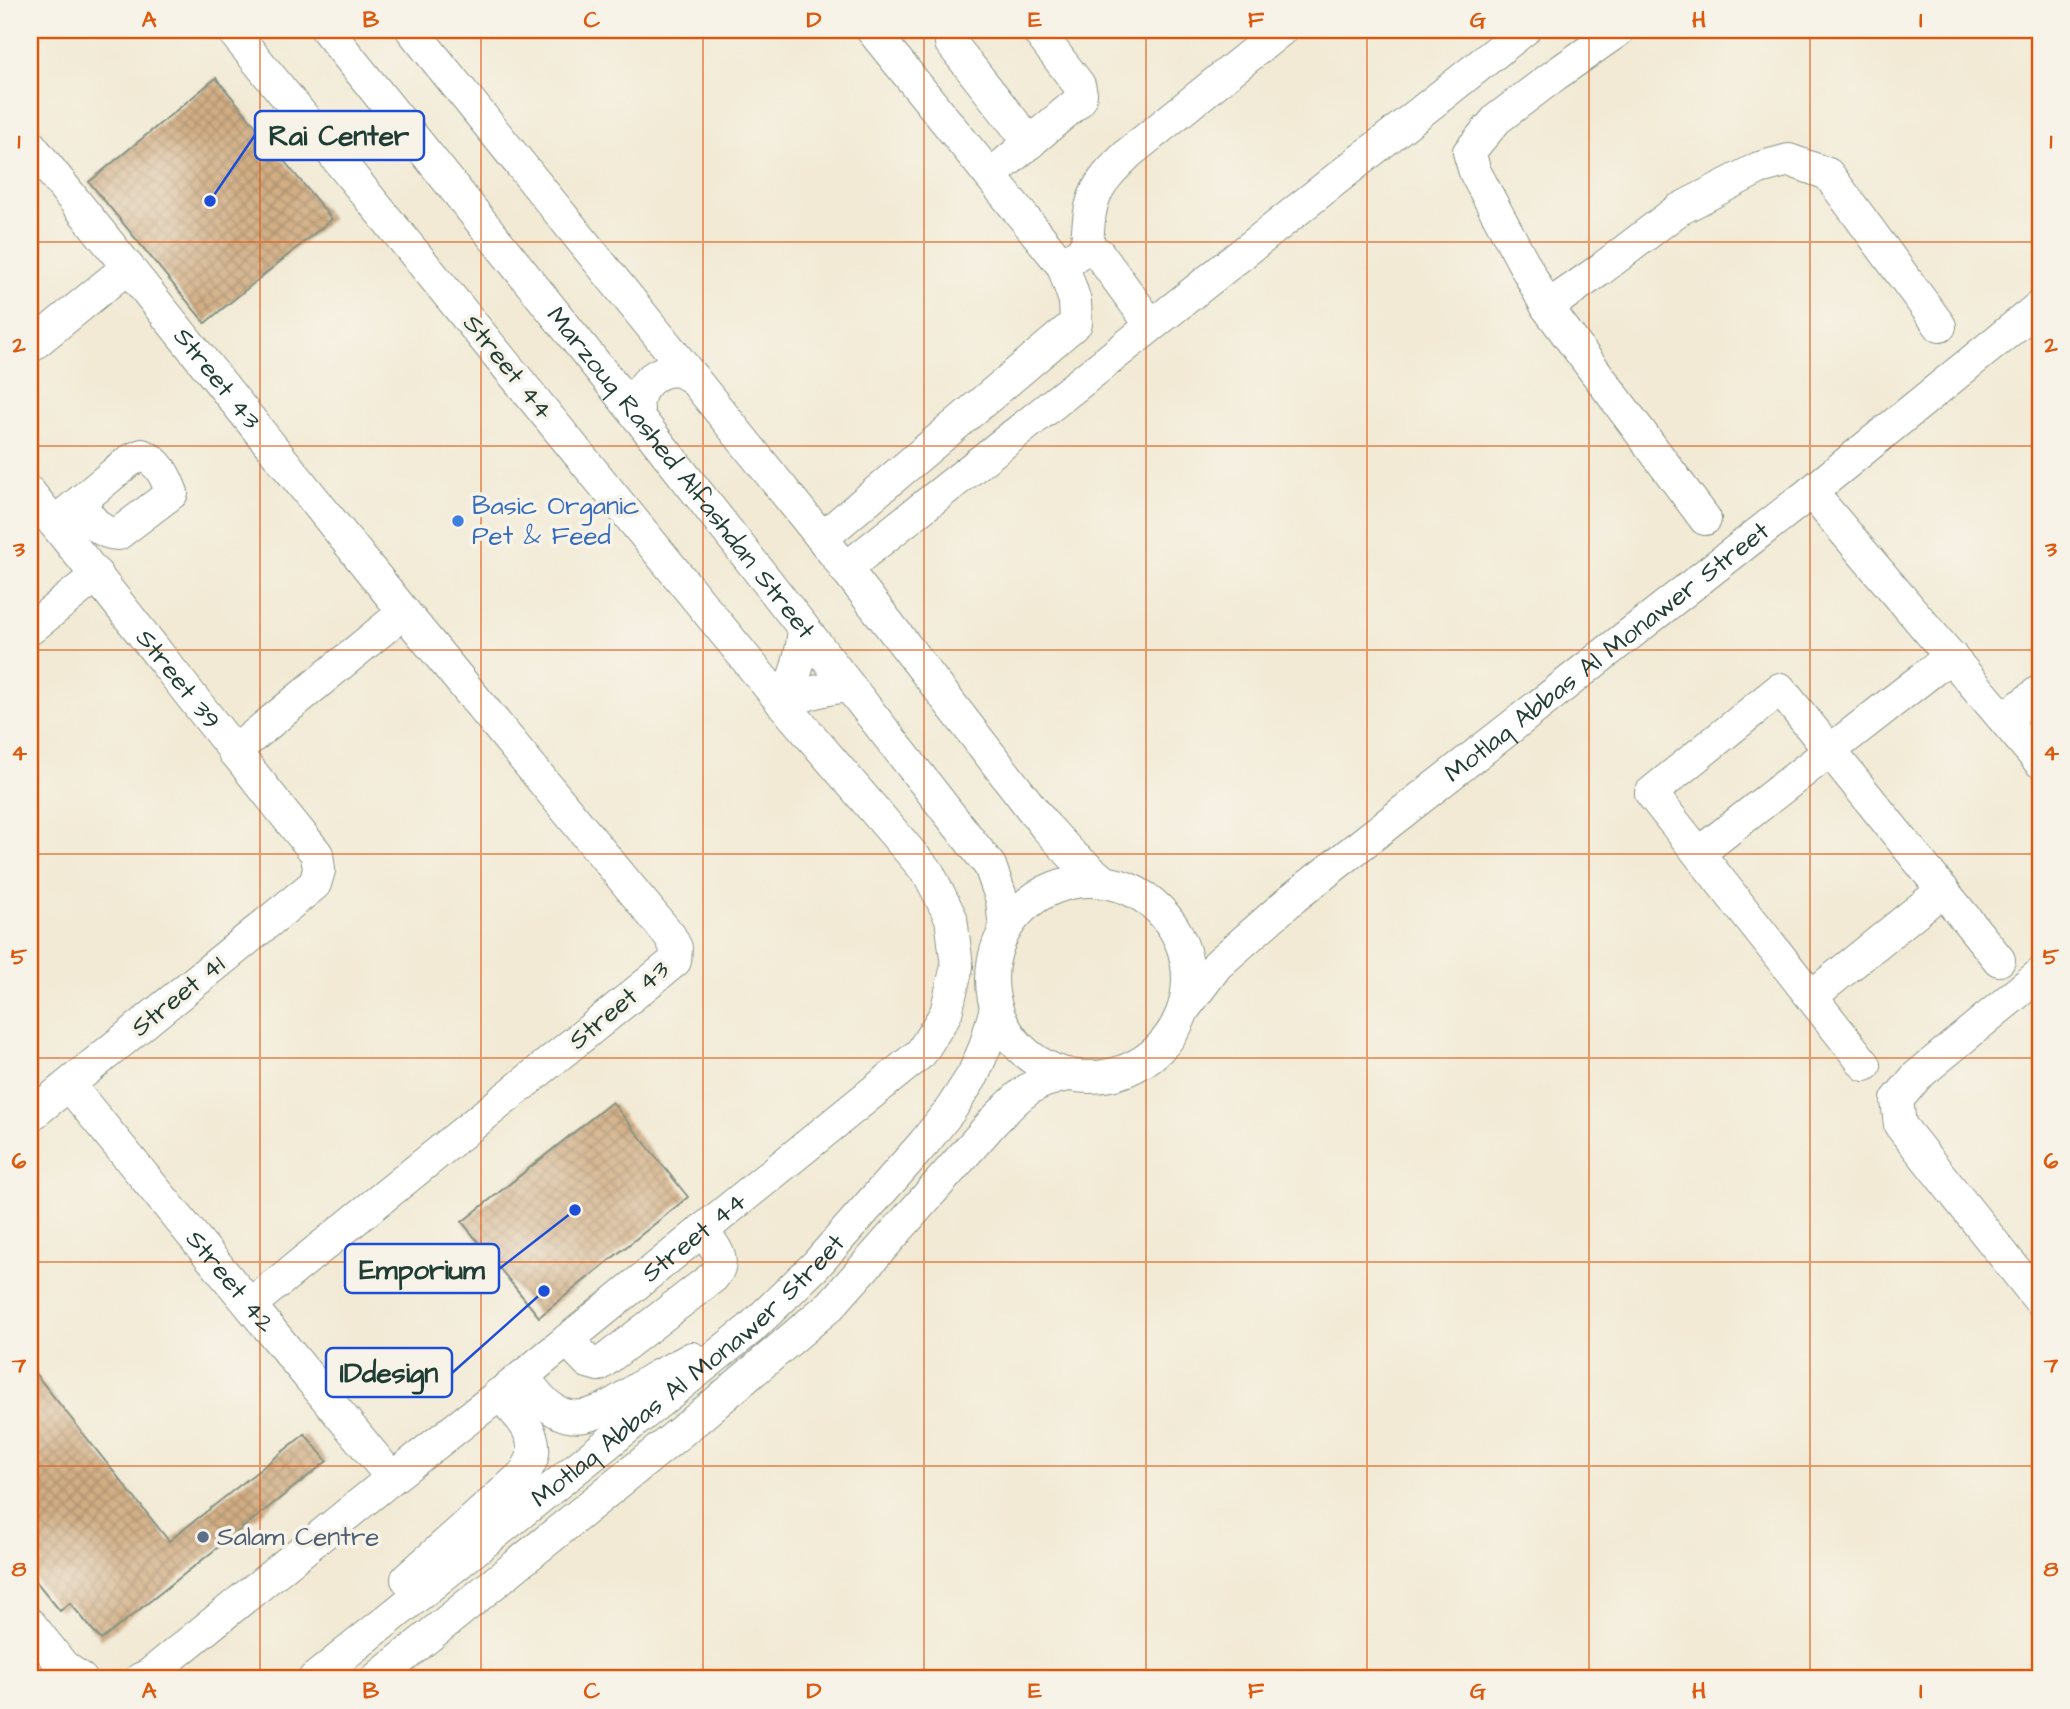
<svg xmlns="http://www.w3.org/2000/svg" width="2070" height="1709" font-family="'Architects Daughter',sans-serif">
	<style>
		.building { fill: url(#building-cross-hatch) }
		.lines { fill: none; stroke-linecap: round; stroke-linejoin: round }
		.minor-casing { stroke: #889484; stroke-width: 34 }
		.minor { stroke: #fff; stroke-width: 32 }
		.grid { fill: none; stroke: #de580e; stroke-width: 2; stroke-opacity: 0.55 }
		.shop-dot { fill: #3f7fe0; stroke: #f7f3e8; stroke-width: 2.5 }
		.service-dot { fill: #5c6f8a; stroke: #f7f3e8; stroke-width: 2.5 }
		.labels { text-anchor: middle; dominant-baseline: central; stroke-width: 7; stroke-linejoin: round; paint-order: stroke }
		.street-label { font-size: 26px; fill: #1f3d34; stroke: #f7f3e8 }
		.shop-label { font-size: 26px; fill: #366cbe; stroke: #f7f3e8; text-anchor: start }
		.service-label { font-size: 26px; fill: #4e5e75; stroke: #f7f3e8; text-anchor: start }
		.leader { fill: none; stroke: #1d4ed8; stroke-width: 2.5 }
		.callout-dot { fill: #1d4ed8; stroke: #f7f3e8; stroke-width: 2.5 }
		.callout { fill: #f7f3e8; stroke: #1d4ed8; stroke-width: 2.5 }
		.callout-label { font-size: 28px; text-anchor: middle; font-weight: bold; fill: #1f3d34 }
		.neatline { fill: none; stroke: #de580e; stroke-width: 2.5 }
		.grid-label { font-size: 23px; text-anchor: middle; font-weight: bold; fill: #de580e }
	</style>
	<defs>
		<pattern id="building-cross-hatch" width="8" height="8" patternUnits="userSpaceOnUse" patternTransform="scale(1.75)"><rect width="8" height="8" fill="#d2ae84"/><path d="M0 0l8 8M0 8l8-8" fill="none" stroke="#aa8f6d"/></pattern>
	</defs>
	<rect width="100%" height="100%" fill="#f7f3e8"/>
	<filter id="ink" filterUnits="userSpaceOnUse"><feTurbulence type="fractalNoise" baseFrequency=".0143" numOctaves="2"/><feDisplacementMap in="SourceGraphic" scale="14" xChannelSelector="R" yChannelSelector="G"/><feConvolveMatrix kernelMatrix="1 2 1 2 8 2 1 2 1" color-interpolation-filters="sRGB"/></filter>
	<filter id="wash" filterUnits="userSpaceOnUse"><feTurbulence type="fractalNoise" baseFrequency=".00686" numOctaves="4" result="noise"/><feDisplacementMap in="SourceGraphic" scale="28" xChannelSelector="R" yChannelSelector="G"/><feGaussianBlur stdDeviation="1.57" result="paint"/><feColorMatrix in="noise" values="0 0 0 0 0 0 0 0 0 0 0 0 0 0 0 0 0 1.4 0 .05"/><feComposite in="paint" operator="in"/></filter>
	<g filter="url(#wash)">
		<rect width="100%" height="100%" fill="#f2ead5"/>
		<g id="blocks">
			<path class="building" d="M216 78 332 219 205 323 89 182Z
				M612 1102 688 1197 539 1317 462 1222Z
				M30 1367 169 1541 305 1434 327 1461 101 1640 70 1603 60 1611 30 1574Z"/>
		</g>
	</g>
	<g filter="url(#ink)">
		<use href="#blocks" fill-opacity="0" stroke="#889484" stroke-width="2"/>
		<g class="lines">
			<defs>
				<g id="minor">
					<path id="s1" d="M327 30 639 418 990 866 1002 900 1005 930"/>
					<path d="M412 30 822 538 1046 827 1072 855 1103 881"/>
					<path d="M1619 30 1555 75 1497 119 1469 152 1475 172 1547 307 1705 519"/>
					<path d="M951 43 1030 143"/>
					<path id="s2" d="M30 145 404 612 670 936 676 948 675 961 251 1304"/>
					<path d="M991 175 1079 101 1081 94 1079 85 1037 30"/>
					<path d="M1087 250C1089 198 1092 188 1130 152L1281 30"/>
					<path d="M1070 260C1079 252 1088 246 1099 254L1151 325"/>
					<path d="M1547 307 1600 270 1678 210 1759 168 1789 160 1828 174 1940 326"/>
					<path d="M30 347 128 267"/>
					<path d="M639 418C638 412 637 406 638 401 641 382 660 368 679 371 684 372 689 376 694 379"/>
					<path d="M1811 492 2040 762"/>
					<path id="s3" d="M30 493C127 612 220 735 317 854L319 870 315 884 30 1116"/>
					<path d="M54 523 129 461 142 455C159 461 166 477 172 493L118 534C98 534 90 517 79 503"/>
					<path d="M822 538 1076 323 1075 301 1063 266 872 30"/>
					<path d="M845 569 1524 30"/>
					<path d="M30 629 97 575"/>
					<path d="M783 704C795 679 802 657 804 629"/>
					<path d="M783 704C805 693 825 688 849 686"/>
					<path d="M2004 719 2040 691"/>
					<path d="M234 752 404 612"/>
					<path d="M1699 853 1951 656"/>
					<circle cx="1090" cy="979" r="98"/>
					<path d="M2040 974 1917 1076 1897 1100 1900 1125 2040 1301"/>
					<path d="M1812 996 1943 890"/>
					<path id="s4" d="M1184 1009 1217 965 1293 898 1811 492 2040 306"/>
					<path d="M1865 1065 1651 793 1780 689 1999 960"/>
					<path id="s5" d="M69 1085 392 1478"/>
					<path d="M567 1340 588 1362 599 1365 713 1277C729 1260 713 1245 702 1230"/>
					<path d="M523 1376C533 1389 542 1403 556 1411 589 1431 627 1393 654 1378 666 1371 680 1365 692 1358"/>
					<path d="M407 1579 524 1474C527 1468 533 1460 533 1453 536 1429 514 1411 499 1394"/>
					<path d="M30 1624 63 1666 81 1679"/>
					<path id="s6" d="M140 1679 149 1675 392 1478 523 1376 921 1053 946 1013 957 966 951 918 929 874 783 704 232 30"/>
					<path id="s7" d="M314 1679 750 1329 815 1266 924 1143 951 1109 973 1075 985 1047 996 1008"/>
					<path d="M376 1679 698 1418 831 1305 994 1121C1022 1093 1028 1083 1068 1075"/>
				</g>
			</defs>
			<use href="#minor" class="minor-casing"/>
			<use href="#minor" class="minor"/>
		</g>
	</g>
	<path class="grid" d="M260 30V1679M481 30V1679M703 30V1679M924 30V1679M1146 30V1679M1367 30V1679M1589 30V1679M1810 30V1679M30 242H2040M30 446H2040M30 650H2040M30 854H2040M30 1058H2040M30 1262H2040M30 1466H2040"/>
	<circle class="shop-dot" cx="458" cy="521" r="7"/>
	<circle class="service-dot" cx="203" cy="1537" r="7"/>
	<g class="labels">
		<g class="street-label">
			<text transform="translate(508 367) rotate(51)">Street 44</text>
			<text stroke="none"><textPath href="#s2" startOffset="299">Street 43</textPath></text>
			<text stroke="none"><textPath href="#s1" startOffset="567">Marzouq Rashed Alfashdan Street</textPath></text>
			<text stroke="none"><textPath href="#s4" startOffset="555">Motlaq Abbas Al Monawer Street</textPath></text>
			<text stroke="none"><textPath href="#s3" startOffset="238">Street 39</textPath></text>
			<text transform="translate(178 996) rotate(-39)">Street 41</text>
			<text transform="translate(619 1005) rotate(-40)">Street 43</text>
			<text stroke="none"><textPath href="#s6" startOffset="709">Street 44</textPath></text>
			<text stroke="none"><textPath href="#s5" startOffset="254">Street 42</textPath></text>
			<text stroke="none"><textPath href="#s7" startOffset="485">Motlaq Abbas Al Monawer Street</textPath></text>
		</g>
		<g class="shop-label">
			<text x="472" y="506">Basic Organic<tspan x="472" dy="30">Pet &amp; Feed</tspan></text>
		</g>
		<g class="service-label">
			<text x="217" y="1537">Salam Centre</text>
		</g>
	</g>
	<path class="leader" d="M210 201L255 135M575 1210L499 1269M544 1291L452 1373"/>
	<g class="callout-dot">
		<circle cx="210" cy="201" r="7"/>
		<circle cx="575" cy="1210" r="7"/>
		<circle cx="544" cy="1291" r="7"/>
	</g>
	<g class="callout">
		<rect x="255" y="111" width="169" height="49" rx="7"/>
		<rect x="345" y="1244" width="154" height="49" rx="7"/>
		<rect x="326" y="1348" width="126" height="49" rx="7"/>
	</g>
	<g class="callout-label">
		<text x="339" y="145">Rai Center</text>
		<text x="422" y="1279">Emporium</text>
		<text x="389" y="1382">IDdesign</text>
	</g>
	<rect width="2070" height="1709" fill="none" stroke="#f7f3e8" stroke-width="77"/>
	<rect x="38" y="38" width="1994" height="1632" class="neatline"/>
	<g class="grid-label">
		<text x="149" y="27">A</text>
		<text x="371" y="27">B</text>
		<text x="592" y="27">C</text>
		<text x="814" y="27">D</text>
		<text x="1035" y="27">E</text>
		<text x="1256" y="27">F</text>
		<text x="1478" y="27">G</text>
		<text x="1699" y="27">H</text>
		<text x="1921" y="27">I</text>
		<text x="19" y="148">1</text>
		<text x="2051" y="148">1</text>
		<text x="19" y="352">2</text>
		<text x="2051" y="352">2</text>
		<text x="19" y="556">3</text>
		<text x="2051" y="556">3</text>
		<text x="19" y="760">4</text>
		<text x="2051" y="760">4</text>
		<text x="19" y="964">5</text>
		<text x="2051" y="964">5</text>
		<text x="19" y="1168">6</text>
		<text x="2051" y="1168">6</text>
		<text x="19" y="1372">7</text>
		<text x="2051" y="1372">7</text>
		<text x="19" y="1576">8</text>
		<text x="2051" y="1576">8</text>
		<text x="149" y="1698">A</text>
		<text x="371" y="1698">B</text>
		<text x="592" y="1698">C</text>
		<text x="814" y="1698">D</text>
		<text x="1035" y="1698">E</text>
		<text x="1256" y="1698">F</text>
		<text x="1478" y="1698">G</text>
		<text x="1699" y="1698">H</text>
		<text x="1921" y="1698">I</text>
	</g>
</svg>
